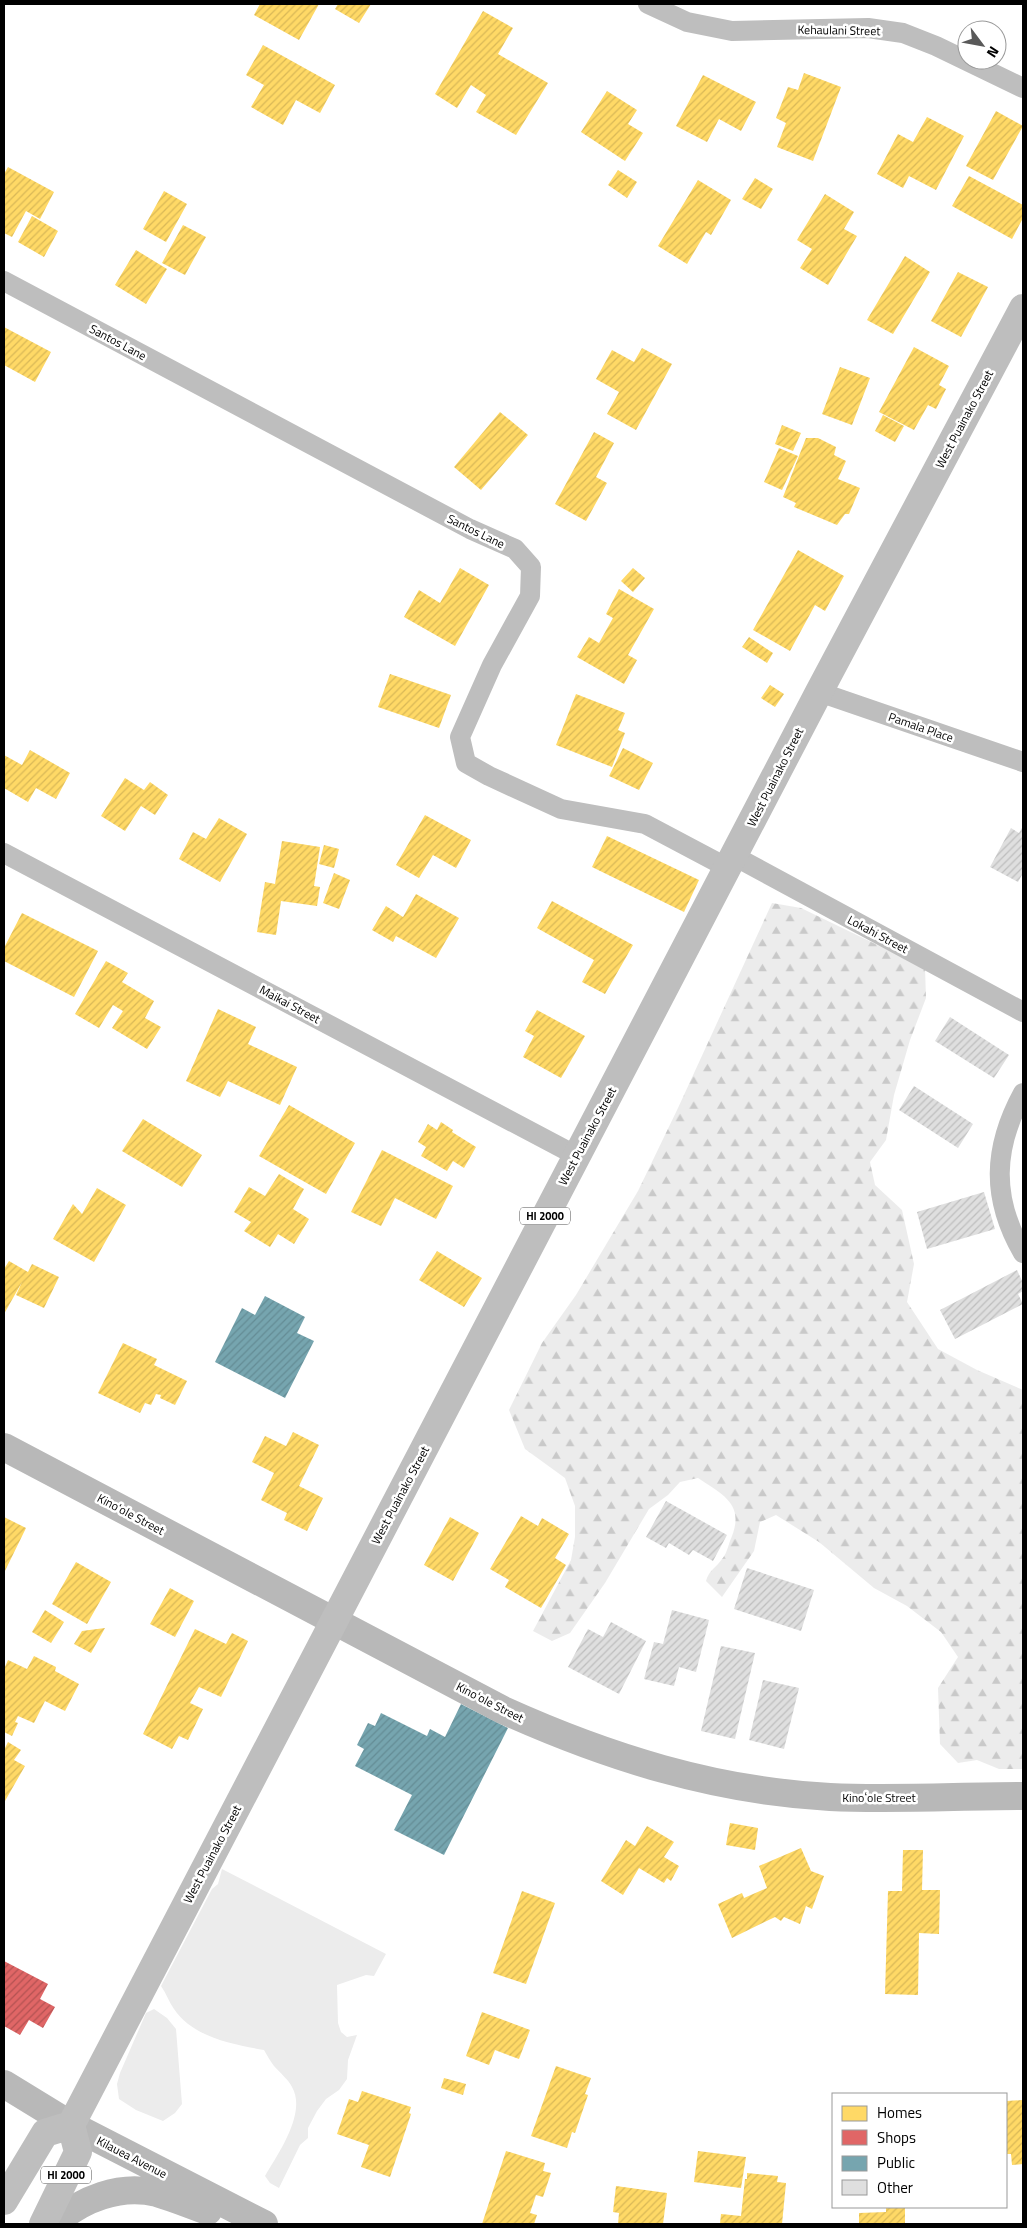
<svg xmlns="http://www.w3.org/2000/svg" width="1027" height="2228" font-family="'Titillium Web',sans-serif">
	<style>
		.green { fill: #ececec }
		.forest { fill: url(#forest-firs) }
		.homes { fill: url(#homes-hatch) }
		.shops { fill: url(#shops-hatch) }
		.public { fill: url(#public-hatch) }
		.building { fill: url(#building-hatch) }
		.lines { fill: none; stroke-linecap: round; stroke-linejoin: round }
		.street { stroke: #bebebe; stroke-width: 20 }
		.secondary { stroke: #b8b8b8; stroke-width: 28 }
		.highway { stroke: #bebebe; stroke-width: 28 }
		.labels { text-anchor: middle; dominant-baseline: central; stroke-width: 5; stroke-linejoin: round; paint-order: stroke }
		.shield { fill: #fff; stroke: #4c4c4c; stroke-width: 1 }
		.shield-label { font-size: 11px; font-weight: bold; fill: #000 }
		.street-label { font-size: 12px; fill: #000; stroke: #fff }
	</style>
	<defs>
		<pattern id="forest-firs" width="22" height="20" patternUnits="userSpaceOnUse" patternTransform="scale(1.25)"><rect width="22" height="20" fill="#ececec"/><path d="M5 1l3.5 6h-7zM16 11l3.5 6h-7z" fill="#c9c9c9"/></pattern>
		<pattern id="homes-hatch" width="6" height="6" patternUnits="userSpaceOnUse" patternTransform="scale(1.25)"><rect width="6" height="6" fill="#ffd966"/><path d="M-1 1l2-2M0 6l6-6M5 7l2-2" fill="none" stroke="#d9b857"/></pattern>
		<pattern id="shops-hatch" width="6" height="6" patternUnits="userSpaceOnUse" patternTransform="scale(1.25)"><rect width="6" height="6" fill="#e06666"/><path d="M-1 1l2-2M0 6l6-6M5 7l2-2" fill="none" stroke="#b35252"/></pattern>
		<pattern id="public-hatch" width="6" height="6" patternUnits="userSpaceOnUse" patternTransform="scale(1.25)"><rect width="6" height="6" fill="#76a5af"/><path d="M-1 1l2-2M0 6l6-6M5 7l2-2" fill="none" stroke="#648c95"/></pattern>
		<pattern id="building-hatch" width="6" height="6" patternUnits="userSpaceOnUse" patternTransform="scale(1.25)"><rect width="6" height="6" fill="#dfdfdf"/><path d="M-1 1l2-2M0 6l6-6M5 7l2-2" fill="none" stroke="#bebebe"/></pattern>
	</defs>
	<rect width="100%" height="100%" fill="#fff"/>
	<path class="green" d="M222 1869 386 1954 374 1976 366 1975 337 1985 338 2023 341 2032 347 2037 357 2035 348 2060 347 2079 339 2090 326 2099 317 2111 308 2128V2138L300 2145 279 2188 270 2183 265 2176C278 2154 307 2113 292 2087 288 2079 280 2073 274 2066 270 2061 267 2055 264 2050 232 2044 194 2038 174 2009 169 2002 166 1993 161 1986L212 1889 218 1884Z
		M154 2009 167 2018 176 2029 182 2104 175 2113 163 2121 136 2110 119 2099 117 2084 120 2073 146 2013Z"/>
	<path class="forest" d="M772 903 801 908 925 968 926 998 910 1040 894 1095 886 1140 870 1162 875 1185 902 1210 914 1264 907 1302 938 1349 977 1370 1023 1390V1769H999L977 1760 958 1763 940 1744 938 1688 958 1657 941 1632 907 1606 874 1588 819 1542 776 1515 760 1522 754 1551 722 1597 706 1581C709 1570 716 1568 722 1559 726 1555 728 1547 730 1541 746 1505 725 1496 698 1478L680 1482 668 1495 649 1509 605 1583 570 1633 552 1641 533 1631 571 1560 575 1537V1506L565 1478 525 1449 509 1410 542 1343 576 1295 638 1191 678 1108Z"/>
	<path class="homes" d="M260 4H319L299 40 254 15Z
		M338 4H371L359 23 335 9Z
		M483 11 513 28 498 54 548 83 516 135 476 112 486 95 471 85 457 108 435 94Z
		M263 45 335 85 320 113 296 100 283 125 251 107 264 85 246 75Z
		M804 73 841 87 813 161 777 147 786 123 776 118 788 87 798 90Z
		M703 75 756 102 741 131 719 119 707 142 676 126Z
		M607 91 637 110 628 124 643 133 625 161 581 132Z
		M996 111 1023 126 993 180 966 166Z
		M927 117 964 136 936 190 909 176 903 188 877 174 898 134 913 142Z
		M8 167 54 192 40 219 26 211 12 237 4 233V174Z
		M618 170 637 182 627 198 608 185Z
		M969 176 1023 205V218L1012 239 952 206Z
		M755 178 773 189 761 209 742 199Z
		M698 180 731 200 711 235 706 232 687 264 658 246Z
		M164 191 187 204 166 242 143 229Z
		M825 194 854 212 844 229 857 236 828 285 800 268 812 249 797 240Z
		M32 216 58 231 44 257 18 242Z
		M183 225 206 237 185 275 162 263Z
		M136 250 167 269 146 304 115 285Z
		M905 256 930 272 893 334 867 320Z
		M958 272 988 287 961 337 931 321Z
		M4 327 51 352 35 382 4 365Z
		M914 347 949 366 939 385 946 389 936 409 928 405 914 430 879 412Z
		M642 348 672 364 636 430 607 414 619 392 596 379 612 350 634 362Z
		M840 367 870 378 852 425 822 414Z
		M500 412 528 435 481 490 454 467Z
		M883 415 904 426 895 442 875 431Z
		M782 425 801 433 793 451 775 444Z
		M594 432 614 443 596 477 607 483 586 521 555 504Z
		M806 438H818L836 447 834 455 846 461 838 479 860 488 849 514H845L837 525 794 507 796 503 783 497Z
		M779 448 798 456 782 490 764 482Z
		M798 550 844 576 825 611 815 605 790 651 753 630Z
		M460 568 489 585 455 646 404 617 419 590 440 603Z
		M633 568 645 578 633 592 621 581Z
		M619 589 654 609 628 655 637 660 624 684 577 657 589 637 599 643 613 618 606 614Z
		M749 637 773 653 767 663 742 647Z
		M390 674 451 695 439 728 378 707Z
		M770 685 784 694 775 707 761 698Z
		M576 694 625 713 618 730 625 733 612 767 556 745Z
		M623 748 653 763 639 790 609 776Z
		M30 750 70 773 56 799 36 788 28 802 4 788V755L22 765Z
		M125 778 144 790 150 782 168 795 155 815 141 806 125 831 101 816Z
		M425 815 471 840 456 868 433 855 419 878 396 865Z
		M219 818 247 834 220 882 179 859 193 832 206 839Z
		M607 836 699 880 684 912 592 867Z
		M282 841 320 847 314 886 320 887 317 906 281 901 276 935 257 932 265 882 275 884Z
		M324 845 339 849 334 868 319 864Z
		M334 873 350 880 339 909 323 903Z
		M416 894 459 918 436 958 396 936 393 942 372 930 386 906 403 917Z
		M552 901 633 945 605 994 582 982 594 960 537 928Z
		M22 913 98 951 74 997 4 961V948Z
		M106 961 128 973 122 982 154 1001 145 1018 161 1027 147 1049 112 1028 123 1011 113 1005 99 1028 75 1014Z
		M218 1009 256 1027 248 1044 297 1067 280 1105 228 1081 220 1097 186 1081Z
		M537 1010 585 1036 561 1078 523 1057 534 1036 525 1031Z
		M289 1105 355 1143 326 1194 259 1156Z
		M143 1119 202 1155 182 1187 122 1151Z
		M441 1122 453 1130 452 1132 476 1147 464 1168 453 1161 447 1171 421 1156 426 1147 418 1142 428 1124 437 1130Z
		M382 1150 453 1186 436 1219 395 1198 381 1226 351 1212Z
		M279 1174 304 1189 293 1209 309 1219 294 1244 278 1234 270 1247 244 1231 251 1222 234 1212 249 1187 265 1196Z
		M97 1188 126 1205 94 1262 53 1239 73 1204 82 1214Z
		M437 1251 482 1278 464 1307 419 1280Z
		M9 1261 28 1272 32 1264 59 1277 44 1308 16 1295 22 1282 4 1314V1269Z
		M123 1343 157 1359 154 1365 187 1381 175 1405 160 1398 161 1395 156 1394 151 1405 145 1403 140 1413 98 1393Z
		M293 1432 319 1445 299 1486 323 1498 307 1531 284 1520 287 1513 261 1500 274 1473 252 1462 265 1436 286 1446Z
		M521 1516 538 1526 542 1518 569 1534 555 1558 566 1565 541 1608 505 1587 509 1580 490 1569Z
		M4 1517 26 1528 4 1573Z
		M450 1517 479 1533 453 1581 424 1565Z
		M76 1562 111 1582 87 1624 52 1604Z
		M170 1588 194 1601 175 1637 150 1624Z
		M45 1610 64 1622 51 1643 32 1632Z
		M105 1628 91 1653 74 1644 82 1631Z
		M195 1629 226 1644 232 1633 248 1641 221 1697 199 1687 190 1703 203 1709 188 1740 179 1736 172 1749 143 1734Z
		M34 1656 56 1667 55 1671 79 1684 65 1711 45 1701 34 1723 18 1716 15 1722 18 1723 12 1736 4 1732V1669L8 1660 27 1669Z
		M8 1742 21 1750 14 1760 25 1766 5 1801 4 1800V1750Z
		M730 1823 758 1828 755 1850 726 1845Z
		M647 1826 674 1842 664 1857 679 1866 671 1881 667 1878 664 1883 639 1868 623 1895 601 1881 626 1840 635 1846Z
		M801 1848 811 1871 824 1876 812 1909 806 1906 800 1924 784 1917 781 1921 775 1917 732 1938 718 1904 742 1893 744 1898 767 1888 759 1866Z
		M903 1850H923L922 1890H940L939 1934 919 1933 918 1995 885 1994 888 1891H902Z
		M522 1891 555 1903 526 1984 493 1973Z
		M482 2012 530 2030 519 2059 495 2050 489 2065 466 2056Z
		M556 2066 591 2078 585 2094 588 2095 575 2133 572 2132 567 2148 531 2136Z
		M444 2078 466 2084 463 2095 441 2088Z
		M362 2091 411 2107 409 2113 411 2114 390 2177 361 2167 369 2145 337 2134 349 2099 358 2102Z
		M1023 2100V2164L1012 2165 1011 2154H1006V2101Z
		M506 2151 545 2163 543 2171 551 2173 543 2197 536 2195 530 2213 537 2215 534 2224H482Z
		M698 2151 746 2157 741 2188 694 2182Z
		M747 2173 778 2176 777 2182 786 2183 782 2224H720L721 2214 741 2216 745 2179H747Z
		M616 2186 667 2193 663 2224H618L619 2213 613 2212Z
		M886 2207H905V2224H859V2213L886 2212Z"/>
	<path class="shops" d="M4 1961 48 1984 40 1999 55 2007 43 2028 29 2020 20 2035 4 2026Z"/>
	<path class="public" d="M265 1296 305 1317 297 1333 314 1341 285 1398 215 1362 242 1308 255 1315Z
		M461 1704 508 1728 444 1855 394 1830 412 1795 355 1766 364 1749 357 1745 368 1723 375 1726 381 1713 427 1736 430 1729 445 1737Z"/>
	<path class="building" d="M1023 826V873L1018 882 990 867 1011 828 1019 833Z
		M950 1017 1009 1055 994 1078 935 1041Z
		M914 1086 973 1124 958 1148 899 1110Z
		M984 1192 995 1229 927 1249 917 1212Z
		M1017 1270 1023 1283V1291L1018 1294 1023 1304 955 1339 940 1310Z
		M666 1501 727 1535 713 1561 693 1550 689 1555 669 1543 666 1548 646 1537Z
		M747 1568 814 1590 801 1631 734 1609Z
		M672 1610 709 1620 696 1672 679 1667 674 1686 644 1679 654 1642 663 1644Z
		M611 1622 646 1641 619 1694 568 1667 588 1629 603 1637Z
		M721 1646 755 1653 735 1739 701 1731Z
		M763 1680 799 1688 784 1749 749 1740Z"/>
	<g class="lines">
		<path class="street" d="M648 4 687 22 732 31 868 28 903 33 936 46 1023 88
			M4 281 470 529 515 549 531 567 530 596 492 665 460 737 466 763 489 776 561 809 645 824 728 868
			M819 692 1023 762
			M4 853 577 1156
			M734 856 1023 1012
			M1023 1093C993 1148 991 1198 1023 1253"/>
		<path class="secondary" d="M4 1447 503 1710C607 1757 715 1791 830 1797 893 1800 960 1796 1023 1796
			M4 2084 71 2125 264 2224
			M54 2224C81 2199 120 2184 157 2193 174 2198 191 2205 208 2211"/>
		<path class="highway" d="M71 2125 819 692 1023 308
			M4 2201 45 2133 71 2125
			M43 2224 78 2152 71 2125"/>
	</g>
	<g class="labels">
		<g class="shield">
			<rect x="520" y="1207.5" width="50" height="17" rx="4"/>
			<rect x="41" y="2166.5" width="50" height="17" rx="4"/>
		</g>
		<g class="shield-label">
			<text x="545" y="1216">HI 2000</text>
			<text x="66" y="2175">HI 2000</text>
		</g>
		<g class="street-label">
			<text transform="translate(839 30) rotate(1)">Kehaulani Street</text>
			<text transform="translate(118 342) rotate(28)">Santos Lane</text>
			<text transform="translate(964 419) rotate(-62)">West Puainako Street</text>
			<text transform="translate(476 531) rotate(26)">Santos Lane</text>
			<text transform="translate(921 727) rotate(19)">Pamala Place</text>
			<text transform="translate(775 777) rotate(-63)">West Puainako Street</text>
			<text transform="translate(878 934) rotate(28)">Lokahi Street</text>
			<text transform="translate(290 1004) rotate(28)">Maikai Street</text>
			<text transform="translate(587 1136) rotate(-62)">West Puainako Street</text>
			<text transform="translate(400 1495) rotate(-62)">West Puainako Street</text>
			<text transform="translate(131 1514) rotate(28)">Kinoʻole Street</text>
			<text transform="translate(490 1702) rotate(27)">Kinoʻole Street</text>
			<text x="879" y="1797">Kinoʻole Street</text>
			<text transform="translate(212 1854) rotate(-62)">West Puainako Street</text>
			<text transform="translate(132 2157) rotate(27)">Kilauea Avenue</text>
		</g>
	</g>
	<rect width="1027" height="2228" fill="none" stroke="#000000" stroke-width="10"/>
	<rect x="832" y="2093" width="175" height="115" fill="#ffffff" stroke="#999999"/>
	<rect x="842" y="2106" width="25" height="15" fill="#ffd966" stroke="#999999"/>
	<text x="877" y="2118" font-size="15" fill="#000000">Homes</text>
	<rect x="842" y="2130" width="25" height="15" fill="#e06666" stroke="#999999"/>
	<text x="877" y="2143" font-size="15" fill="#000000">Shops</text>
	<rect x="842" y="2156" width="25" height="15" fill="#76a5af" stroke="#999999"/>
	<text x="877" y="2168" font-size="15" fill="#000000">Public</text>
	<rect x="842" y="2180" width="25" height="15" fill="#dfdfdf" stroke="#999999"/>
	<text x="877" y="2193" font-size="15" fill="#000000">Other</text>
	<g transform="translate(982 45) rotate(122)"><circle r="24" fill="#ffffff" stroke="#999999"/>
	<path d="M0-4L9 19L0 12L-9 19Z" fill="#595959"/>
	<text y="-8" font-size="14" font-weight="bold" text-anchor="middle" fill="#000000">N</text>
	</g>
</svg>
